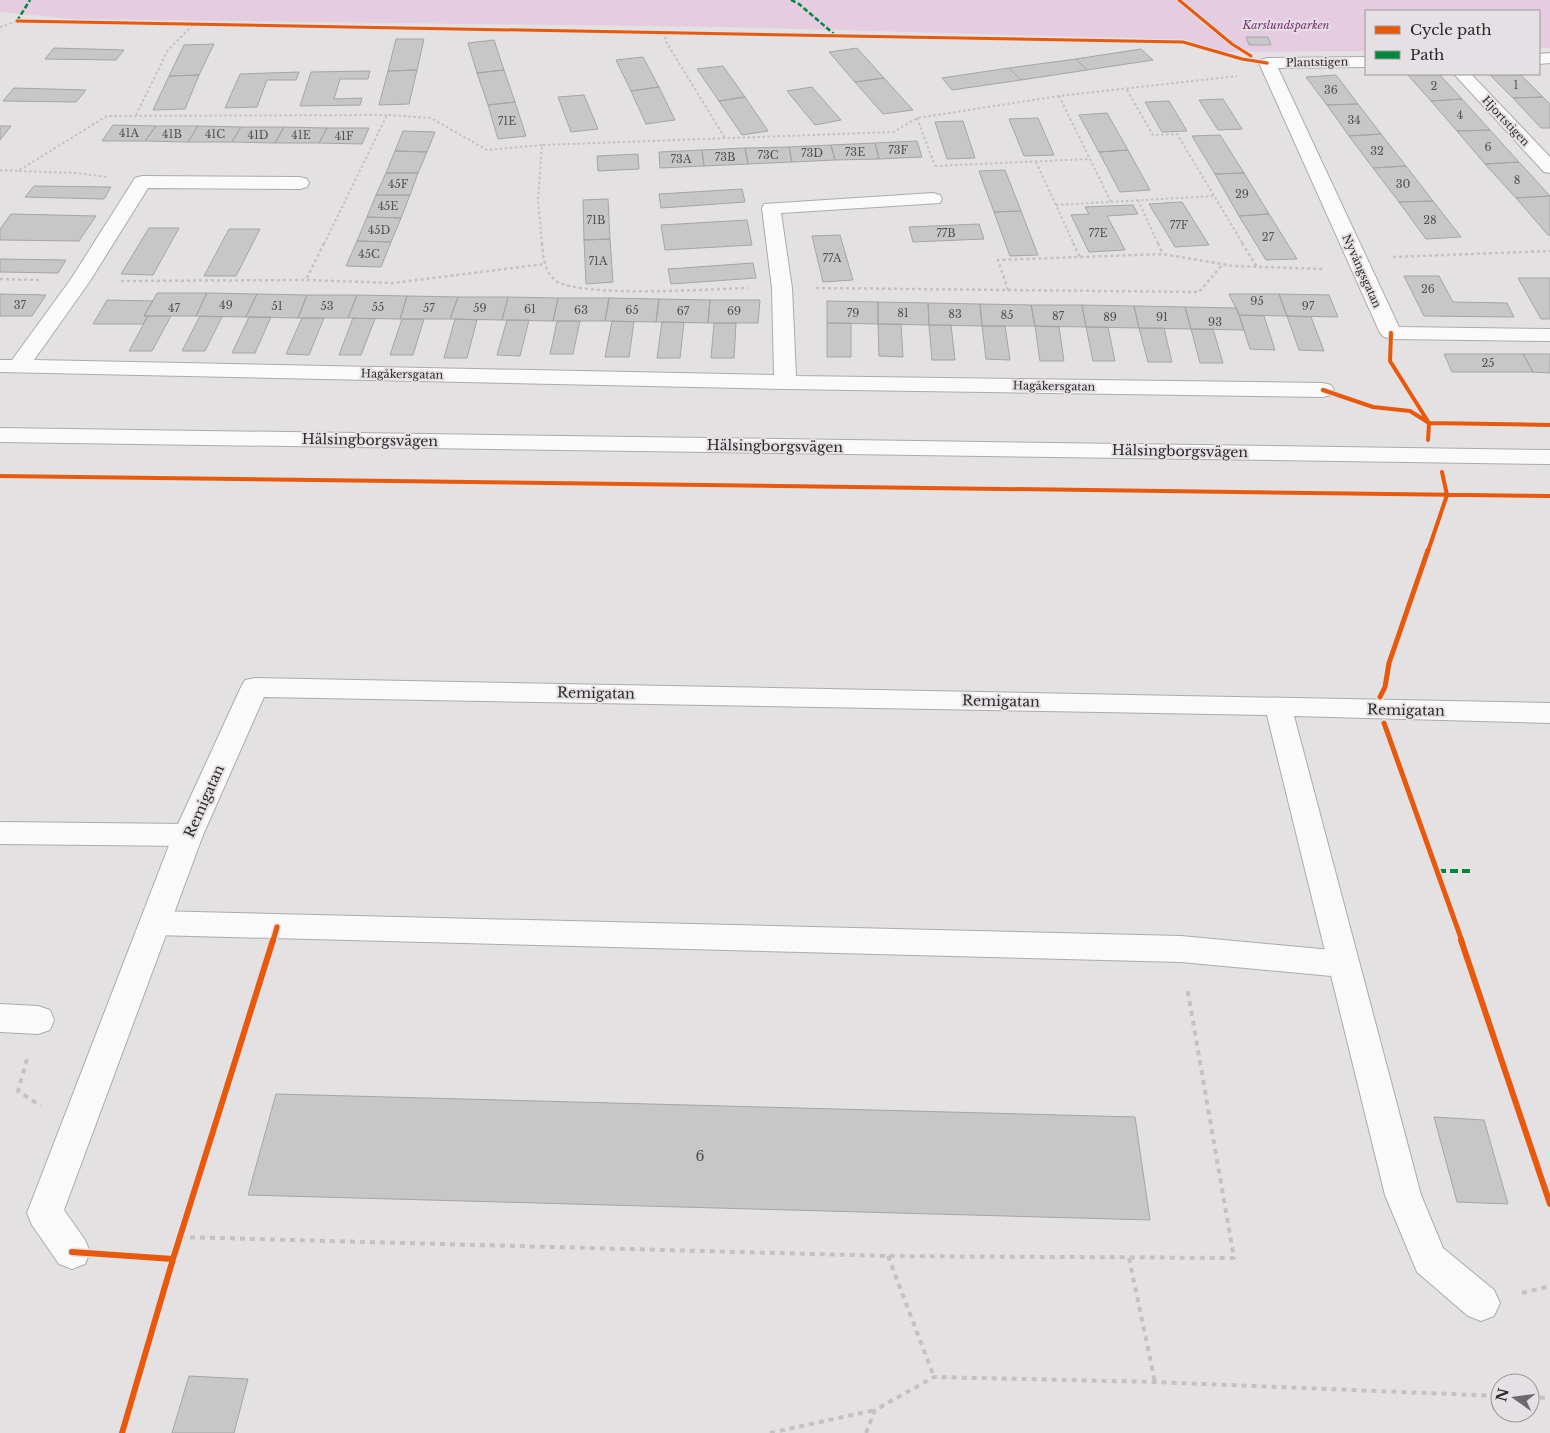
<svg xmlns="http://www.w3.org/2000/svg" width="1550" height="1433" font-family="'Libre Baskerville',serif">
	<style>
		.green { fill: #e5cce1 }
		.building { fill: #c8c7c8; stroke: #a6a4a6 }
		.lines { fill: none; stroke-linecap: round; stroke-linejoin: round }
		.service-casing { stroke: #acabac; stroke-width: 2 }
		.minor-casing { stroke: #acabac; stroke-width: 2 }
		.secondary-casing { stroke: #acabac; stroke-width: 2 }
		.path-far2 { stroke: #c3c1c2; stroke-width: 2; stroke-dasharray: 2.5 2.5; stroke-linecap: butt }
		.path-far1 { stroke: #c3c1c2; stroke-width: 2.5; stroke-dasharray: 3 3; stroke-linecap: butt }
		.path { stroke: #c3c1c2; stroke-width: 4; stroke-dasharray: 5 5; stroke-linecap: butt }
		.service { fill: #fbfafb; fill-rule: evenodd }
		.minor { fill: #fbfafb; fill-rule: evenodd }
		.secondary { fill: #fbfafb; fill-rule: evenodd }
		.quiet-far1 { stroke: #00873e; stroke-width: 2.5; stroke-dasharray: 5 2.5; stroke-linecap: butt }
		.quiet { stroke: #00873e; stroke-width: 4; stroke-dasharray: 8 4; stroke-linecap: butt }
		.cycleway-far3-casing { stroke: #e5e0e4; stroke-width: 5 }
		.cycleway-far2-casing { stroke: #e5e0e4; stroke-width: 6 }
		.cycleway-far1-casing { stroke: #e5e0e4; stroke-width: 8 }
		.cycleway-casing { stroke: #e5e0e4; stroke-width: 9 }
		.cycleway-far3 { stroke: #e8590c; stroke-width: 3 }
		.cycleway-far2 { stroke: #e8590c; stroke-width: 4 }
		.cycleway-far1 { stroke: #e8590c; stroke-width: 5 }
		.cycleway { stroke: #e8590c; stroke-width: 6 }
		.labels { text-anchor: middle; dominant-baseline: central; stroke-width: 4; stroke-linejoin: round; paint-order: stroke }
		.far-park-label { font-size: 11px; font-style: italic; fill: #7a2c74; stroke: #e5e0e4 }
		.far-street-label { font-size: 11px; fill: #2a282a; stroke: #e5e0e4 }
		.number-label { font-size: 11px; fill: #525052 }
		.street-label { font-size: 14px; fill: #2a282a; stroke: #e5e0e4 }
		.near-number-label { font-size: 14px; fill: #525052 }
	</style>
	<rect width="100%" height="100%" fill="#e4e1e3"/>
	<path class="green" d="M0 0H1550V48H1539V11H1366V51L1226 52 1185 40 1127 38 723 27 73 19 0 12Z"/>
	<path class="building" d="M1246 37H1268L1271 45H1249Z
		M396 39H424L417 70 388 71Z
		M494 40 504 70 477 73 468 43Z
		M214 44 199 75 169 76 184 45Z
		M54 48 124 50 116 60 45 59Z
		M857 48 884 78 855 82 829 52Z
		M1141 49 1153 60 1087 70 1076 59Z
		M643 57 659 87 631 91 616 60Z
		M1076 59 1087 70 1021 80 1009 68Z
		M723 66 745 97 719 101 697 69Z
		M1009 68 1021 80 952 90 942 78Z
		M417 70 409 104 379 105 388 71Z
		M504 70 515 102 488 105 477 73Z
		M370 71 368 79H340L334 99 362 98 360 105 300 106 311 72Z
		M299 72 296 80H267L257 107 225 108 240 74Z
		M1407 74H1439L1462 99 1431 101Z
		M1489 74H1520L1543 97 1513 98Z
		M199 75 185 109 153 110 169 76Z
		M1336 75 1358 104 1327 105 1306 77Z
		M884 78 913 110 883 114 855 82Z
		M659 87 675 120 646 124 631 91Z
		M812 87 841 120 815 125 787 91Z
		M14 88 86 90 76 102 3 101Z
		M584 95 598 129 571 132 558 97Z
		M745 97 768 131 742 135 719 101Z
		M1543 97 1550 104V128H1541L1513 98Z
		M1223 99 1242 129 1218 130 1199 100Z
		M1462 99 1490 130 1457 131 1431 101Z
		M1169 101 1187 131 1162 132 1145 102Z
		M515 102 526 136 498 139 488 105Z
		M1358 104 1381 134 1349 136 1327 105Z
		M1107 113 1128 150 1099 152 1079 115Z
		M1038 118 1054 155 1024 156 1009 119Z
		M963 121 975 158 947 159 935 122Z
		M113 125 156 126 145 141H102Z
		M0 126H11L0 140Z
		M156 126H198L188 142 145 141Z
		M198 126 241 127 232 142H188Z
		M241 127H284L275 143 232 142Z
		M284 127 327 128 319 143H275Z
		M327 128H369L362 144 319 143Z
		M1490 130 1519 162 1485 164 1457 131Z
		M403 131 435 132 427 152 395 151Z
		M1381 134 1406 166 1373 168 1349 136Z
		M1220 135 1244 173 1215 174 1192 136Z
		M917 141 922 157 879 159 875 143Z
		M875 143 879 159 835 160 831 145Z
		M831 145 835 160 792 162 789 147Z
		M789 147 792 162 748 164 745 148Z
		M745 148 748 164 704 166 702 150Z
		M702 150 704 166 660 168 659 152Z
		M1128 150 1150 190 1120 192 1099 152Z
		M395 151 427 152 418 173H386Z
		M638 154 639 169 598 171 597 156Z
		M1519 162 1550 196 1516 198 1485 164Z
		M1406 166 1433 201 1399 202 1373 168Z
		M1005 170 1021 211 994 212 979 171Z
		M386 173H418L410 195H376Z
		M1244 173 1269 214 1239 216 1215 174Z
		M34 186 111 187 104 199 25 197Z
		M742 189 745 202 661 208 659 194Z
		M376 195H410L401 218 367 217Z
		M1550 196V235H1548L1516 198Z
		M608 199 610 239 584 240 583 200Z
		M1433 201 1461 237 1426 239 1399 202Z
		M1182 202 1209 245 1175 247 1149 204Z
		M1133 205 1138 214 1107 216 1125 250 1089 252 1071 215 1089 214 1085 207Z
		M1021 211 1038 255 1010 256 994 212Z
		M11 214 96 216 79 241 0 240V229Z
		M1269 214 1297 259 1266 260 1239 216Z
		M367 217 401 218 391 242 357 241Z
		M747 220 752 245 665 250 661 225Z
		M979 224 984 239 913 242 909 227Z
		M149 228H179L153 275 121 274Z
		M229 229H260L236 276H204Z
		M840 235 853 280 823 282 812 236Z
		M610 239 613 282 586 284 584 240Z
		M357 241 391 242 381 267 346 266Z
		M0 259 66 260 58 273 0 272Z
		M753 263 756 278 671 284 668 269Z
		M1404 276H1439L1453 302 1507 303 1514 317 1424 316Z
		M1518 278H1550V319H1541Z
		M157 293H207L196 316H144Z
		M207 293 257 294 246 317 196 316Z
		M0 294 46 295 32 316H0Z
		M257 294 307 295 298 318 246 317Z
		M1229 294H1279L1287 316 1239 315Z
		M1279 294 1329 295 1338 317 1287 316Z
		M307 295H357L348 318H298Z
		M357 295 407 296 400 319 348 318Z
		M407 296 458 297 450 319H400Z
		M458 297H508L502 320 450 319Z
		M508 297 558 298 553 321 502 320Z
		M558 298H609L605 321H553Z
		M609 298 659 299 656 322 605 321Z
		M659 299 710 300 708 323 656 322Z
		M107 300 153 301 144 316H148L143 324H93Z
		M710 300H760L758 323H708Z
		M827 301 878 302V324L827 323Z
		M878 302 928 303 929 325 878 324Z
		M928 303 980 304 982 326 929 325Z
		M980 304 1031 305 1035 326H982Z
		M1031 305H1082L1086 327 1035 326Z
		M1082 305 1134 306 1139 328 1086 327Z
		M1134 306 1185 307 1191 329 1139 328Z
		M1185 307 1237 308 1244 330 1191 329Z
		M1239 315 1264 316 1275 350 1250 349Z
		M148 316H171L152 351H129Z
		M200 316 222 317 205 351H182Z
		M1287 316 1311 317 1324 351 1299 350Z
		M249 317H271L255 353H232Z
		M302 318H324L309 355 286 354Z
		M353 318 375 319 361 355H339Z
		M402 319H424L413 355H390Z
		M455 319 477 320 467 358H444Z
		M507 320H529L520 356 497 355Z
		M557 321H580L573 354H550Z
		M612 321 634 322 629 357H605Z
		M662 322H684L680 358H657Z
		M714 323H736L734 358H711Z
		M827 323H851V357H827Z
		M878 324H901L903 357 879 356Z
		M929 325H951L955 360H932Z
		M982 326H1005L1010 360 986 359Z
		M1035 326 1059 327 1064 361H1040Z
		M1086 327H1108L1115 361H1093Z
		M1139 328H1164L1172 362H1148Z
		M1191 329H1213L1223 363H1200Z
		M1444 354H1523L1533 372H1452Z
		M1523 354H1550V373L1533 372Z
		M276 1094 1135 1117 1150 1220 248 1195Z
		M1434 1117 1484 1120 1508 1204 1457 1202Z
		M189 1376 248 1379 234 1433H172Z"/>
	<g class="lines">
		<defs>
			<path id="service" d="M0 822 188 824 198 827 203 835 198 843 188 846 0 844Z
				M155 911 1181 936 1342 951 1353 955 1358 964 1353 973 1342 977 1181 962 155 935 144 932 140 923 144 914Z
				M0 1004 38 1006 50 1010 54 1020 50 1030 38 1034 0 1032Z"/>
			<path id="minor" d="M1550 53V63L1539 64V54Z
				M1366 57V67L1278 68 1399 327 1550 329V341L1391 339 1384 337 1380 333 1259 63 1261 60 1267 58Z
				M1454 74H1471L1550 157V173L1544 172Z
				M142 176 300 177 307 179 309 183 307 187 300 189 148 188 90 281 34 360 774 375 772 288 762 208 764 204 933 193 940 195 942 199 940 203 781 213 792 288 796 376 1323 383 1331 385 1334 390 1331 395 1323 397 785 389 0 372V360H12L71 279 135 178Z
				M255 678 1550 703V723L1294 716 1421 1195 1443 1248 1494 1290 1500 1303 1494 1316 1481 1321 1468 1316 1417 1272 1385 1195 1267 715 264 697 203 835 64 1210 85 1240 90 1252 85 1264 72 1269 59 1264 32 1225 27 1213 173 835 241 687 245 680Z"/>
			<path id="secondary" d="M0 428 1550 450V464L0 442Z"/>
		</defs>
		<use href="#service" class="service-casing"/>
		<use href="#minor" class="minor-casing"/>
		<use href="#secondary" class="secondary-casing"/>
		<path class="path-far2" d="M0 27 17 21
			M667 32 665 40 725 138
			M1127 90 1153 135 1177 134 1243 244
			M1059 96 1111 202
			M136 115 168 50 194 24
			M917 118 935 166
			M1036 162 1074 244
			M935 166 1090 159
			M0 170 18 171 107 116 387 115
			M19 171 76 173 107 177
			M1138 200 1158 244
			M1056 205 1214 196
			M324 244 387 115 431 118 487 150 542 145
			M542 244 538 200 542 145 894 132 917 118 1059 96 1237 76"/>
		<path class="path-far1" d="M324 243 306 280 393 283 544 264
			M542 243C543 256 544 272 556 281 583 298 710 289 748 288
			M1073 243 1080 257
			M1158 243 1163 254
			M1242 243 1257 267
			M1393 257 1550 251
			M0 279 39 280
			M121 281 306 280
			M816 288 1199 292 1222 265
			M1008 290 998 260 1163 254 1233 266 1323 269"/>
		<path class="path" d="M27 1059 18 1091 41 1106
			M180 1237 888 1256 1234 1258 1187 987
			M888 1256 934 1377
			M1129 1258 1155 1382
			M1522 1293 1550 1286
			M1530 1397 1550 1398
			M770 1433 875 1410
			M866 1433 875 1410 934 1377 1155 1382 1500 1396"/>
		<use href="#service" class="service"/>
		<use href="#minor" class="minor"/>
		<use href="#secondary" class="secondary"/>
		<path class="quiet-far1" d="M791 0 799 4 834 34
			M17 21 30 0"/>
		<path class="quiet" d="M1438 871H1473"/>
		<defs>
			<path id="cycleway-far3" d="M1179 0 1232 44 1251 56
				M17 21 1183 42 1242 59 1267 63"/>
			<path id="cycleway-far2" d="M1391 333 1390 361 1429 423 1428 440
				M1323 390 1373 407 1410 411 1429 423 1550 425
				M0 476 1550 496
				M1428 551 1447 495 1442 472"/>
			<path id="cycleway-far1" d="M1380 697 1385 687 1389 663 1428 550
				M1384 723 1462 941
				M273 941 277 927"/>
			<path id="cycleway" d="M1461 940 1550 1204
				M72 1252 173 1259
				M122 1433 173 1259 273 940"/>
		</defs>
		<use href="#cycleway-far3" class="cycleway-far3-casing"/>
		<use href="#cycleway-far2" class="cycleway-far2-casing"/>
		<use href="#cycleway-far1" class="cycleway-far1-casing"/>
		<use href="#cycleway" class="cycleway-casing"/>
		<use href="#cycleway-far3" class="cycleway-far3"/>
		<use href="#cycleway-far2" class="cycleway-far2"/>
		<use href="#cycleway-far1" class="cycleway-far1"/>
		<use href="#cycleway" class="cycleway"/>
	</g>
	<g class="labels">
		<g class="far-park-label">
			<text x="1286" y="25">Karslundsparken</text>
		</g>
		<g class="far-street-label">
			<text transform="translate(1317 62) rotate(-1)">Plantstigen</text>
			<text transform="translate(1506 121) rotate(47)">Hjortstigen</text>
			<text transform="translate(1362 271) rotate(66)">Nyvångsgatan</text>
			<text transform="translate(402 374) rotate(1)">Hagåkersgatan</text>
			<text transform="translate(1054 386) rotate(1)">Hagåkersgatan</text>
		</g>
		<g class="number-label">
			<text x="1516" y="85">1</text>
			<text x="1434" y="86">2</text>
			<text x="1331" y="90">36</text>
			<text x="1460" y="115">4</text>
			<text x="1354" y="120">34</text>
			<text x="507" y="121">71E</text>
			<text x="129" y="133">41A</text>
			<text x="172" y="134">41B</text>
			<text x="215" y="134">41C</text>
			<text x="258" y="135">41D</text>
			<text x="301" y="135">41E</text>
			<text x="344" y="136">41F</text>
			<text x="1488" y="147">6</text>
			<text x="898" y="150">73F</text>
			<text x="1377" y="151">32</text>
			<text x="855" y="152">73E</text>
			<text x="812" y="153">73D</text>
			<text x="768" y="155">73C</text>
			<text x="725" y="157">73B</text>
			<text x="681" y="159">73A</text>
			<text x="1517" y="180">8</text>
			<text x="398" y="184">45F</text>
			<text x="1403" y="184">30</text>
			<text x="1242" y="194">29</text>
			<text x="388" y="206">45E</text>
			<text x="596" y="220">71B</text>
			<text x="1430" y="220">28</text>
			<text x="1179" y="225">77F</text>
			<text x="379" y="230">45D</text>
			<text x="946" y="233">77B</text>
			<text x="1098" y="233">77E</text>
			<text x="1268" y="237">27</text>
			<text x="369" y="254">45C</text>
			<text x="832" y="258">77A</text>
			<text x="598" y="261">71A</text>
			<text x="1428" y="289">26</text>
			<text x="1257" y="301">95</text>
			<text x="20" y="305">37</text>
			<text x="226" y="305">49</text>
			<text x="277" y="306">51</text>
			<text x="327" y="306">53</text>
			<text x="1308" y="306">97</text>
			<text x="378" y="307">55</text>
			<text x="174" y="308">47</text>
			<text x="429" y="308">57</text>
			<text x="480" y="308">59</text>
			<text x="530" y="309">61</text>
			<text x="581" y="310">63</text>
			<text x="632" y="310">65</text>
			<text x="683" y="311">67</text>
			<text x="734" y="311">69</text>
			<text x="853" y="313">79</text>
			<text x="903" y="313">81</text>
			<text x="955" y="314">83</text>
			<text x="1007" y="315">85</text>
			<text x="1058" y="316">87</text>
			<text x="1110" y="317">89</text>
			<text x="1162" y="317">91</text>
			<text x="1215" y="322">93</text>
			<text x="1488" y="363">25</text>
		</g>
		<g class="street-label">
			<text transform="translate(370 440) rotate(1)">Hälsingborgsvägen</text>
			<text transform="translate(775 446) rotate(1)">Hälsingborgsvägen</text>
			<text transform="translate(1180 451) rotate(1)">Hälsingborgsvägen</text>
			<text transform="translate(596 693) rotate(1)">Remigatan</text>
			<text transform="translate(1001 701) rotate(1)">Remigatan</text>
			<text transform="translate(1406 710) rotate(1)">Remigatan</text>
			<text transform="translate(204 801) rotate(-66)">Remigatan</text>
		</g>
		<g class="near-number-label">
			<text x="700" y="1156">6</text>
		</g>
	</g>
	<rect x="1365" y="10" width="175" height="65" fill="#e5e0e4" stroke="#9a969a"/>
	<rect x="1375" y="26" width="25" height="8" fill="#e8590c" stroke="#9a969a"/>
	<text x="1410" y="35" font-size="15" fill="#2a282a">Cycle path</text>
	<rect x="1375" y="51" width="25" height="8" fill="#00873e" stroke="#9a969a"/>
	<text x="1410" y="60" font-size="15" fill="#2a282a">Path</text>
	<g transform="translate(1515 1398) rotate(284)"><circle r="24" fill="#e5e0e4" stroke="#9a969a"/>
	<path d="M0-4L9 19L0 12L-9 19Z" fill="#6b696b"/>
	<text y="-8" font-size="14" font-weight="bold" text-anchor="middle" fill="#2a282a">N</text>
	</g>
</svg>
